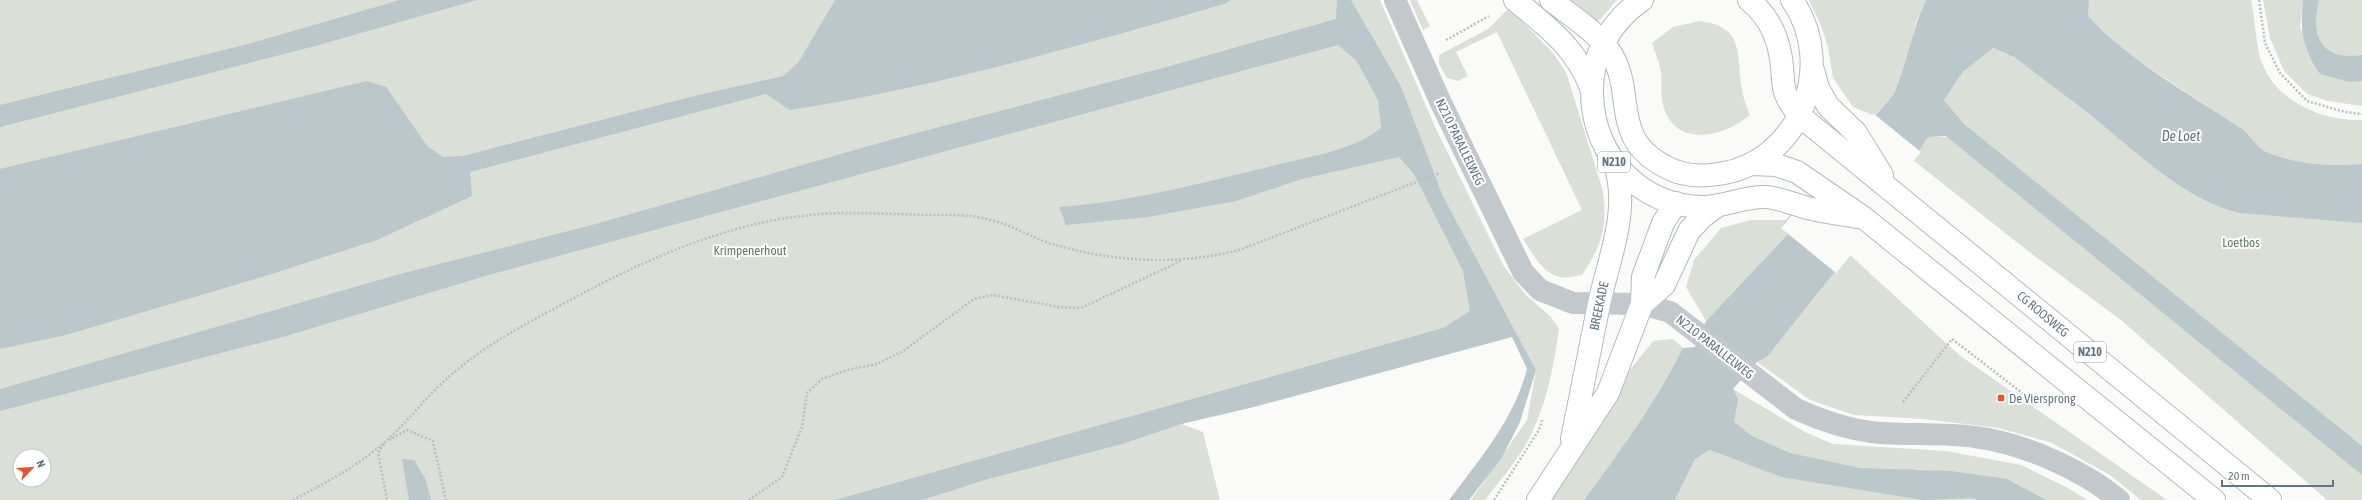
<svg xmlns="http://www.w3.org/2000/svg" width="2362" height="500" font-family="'Asap Condensed',sans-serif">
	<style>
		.green { fill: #dadfd7; fill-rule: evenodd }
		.water { fill: #bbc7cb }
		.pier { fill: #fafaf8 }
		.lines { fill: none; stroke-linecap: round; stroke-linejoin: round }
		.secondary-casing { stroke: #b3babf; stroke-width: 24 }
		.primary-casing { stroke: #b5babe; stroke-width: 24 }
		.path { stroke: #bbbfc2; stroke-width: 2.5; stroke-dasharray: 2 2; stroke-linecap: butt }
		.street { stroke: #c3c8cc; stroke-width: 22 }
		.secondary { stroke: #fff; stroke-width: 22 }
		.primary { stroke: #fff; stroke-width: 22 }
		.poi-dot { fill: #e4572e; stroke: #fff; stroke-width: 1.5 }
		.labels { text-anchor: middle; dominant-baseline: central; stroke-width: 4; stroke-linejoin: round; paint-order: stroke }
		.shield { fill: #fff; stroke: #939fa8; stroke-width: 1 }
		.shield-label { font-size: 12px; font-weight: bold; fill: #657683 }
		.street-label { font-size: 13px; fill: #657683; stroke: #fff }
		.park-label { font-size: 13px; fill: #687a64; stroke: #fff }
		.poi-label { font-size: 13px; fill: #657683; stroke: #fff; text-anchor: start }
		.water-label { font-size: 14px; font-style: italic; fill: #60757c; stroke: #fff }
	</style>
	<rect width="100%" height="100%" fill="#fafaf8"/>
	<path class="green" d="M0 0H1341L1500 326 1181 416 1184 425 1203 432 1220 500H0ZM20 456H44V480H20Z
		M1351 0H1380L1436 129 1503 265 1525 294 1551 317 1559 329C1553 371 1545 414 1522 451 1511 468 1497 484 1485 500H1471L1527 420 1536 370 1443 196 1401 86Z
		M1410 0H1417L1430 26 1423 30Z
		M1568 0H1617L1596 24Z
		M1809 0H1926L1916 22 1904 71 1894 94 1875 116 1853 107 1833 78 1828 47 1820 23Z
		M2089 0H2251C2255 17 2256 49 2262 63 2277 102 2323 121 2362 120V500H2327L2122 321 2028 251 1913 160 1928 137H1979L1964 124 1944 100 1963 72 1992 48 2016 58 2103 125 2231 122 2127 53 2087 16Z
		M2263 0H2303L2300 28 2349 82 2362 81V106L2328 101 2307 94 2284 71 2270 38Z
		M2319 0H2362V55C2320 60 2311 37 2319 0Z
		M1509 8 1552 52 1566 72 1602 188C1609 224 1602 245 1582 275 1576 276 1566 279 1560 277 1542 273 1532 253 1523 239L1582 210 1497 32 1456 52 1468 76 1458 81 1447 78 1439 64V55L1488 29Z
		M1700 21C1746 27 1736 56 1742 89 1743 98 1747 107 1750 115 1726 136 1677 149 1664 108 1660 97 1662 84 1661 72 1659 62 1655 52 1652 43L1673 27Z
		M1751 220H1786L1781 228 1788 234 1706 321 1686 287 1694 260 1721 228Z
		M1849 254 1959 355 2167 500H2141L2110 475 2052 443 1999 428 1923 419 1854 415 1810 400 1757 362 1767 357Z
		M1673 339 1683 348C1656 402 1620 451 1584 500H1547L1606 400 1653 341Z
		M1733 389 1805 432 1833 444 1946 451 2021 465 2070 489 2087 500H2047L2007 479 1917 469 1977 500H1675L1695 459 1710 450Z"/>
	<path class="water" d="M400 0H477L315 46 0 127V105L248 44Z
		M835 0H1231L1224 4C1082 45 937 87 790 110L766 94 470 172 472 196 377 240 262 277 66 335 0 349V169L367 81 386 87 428 147 443 157 463 156 694 96 783 76 798 63Z
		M1337 0H1351L1401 86 1443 196 1536 370 1520 422 1501 459 1469 500H1449C1480 459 1514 419 1527 369L1512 337 1254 407 1181 424 1122 444 988 479 922 500H835L1443 328 1470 311 1463 271 1414 174 1399 157 1302 179 1236 201 1148 217 1066 225 1059 207C1132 202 1205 182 1276 165 1308 157 1355 150 1381 128L1378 100 1356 60 1338 45 492 274 286 336 0 411V389L400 274 592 225 890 140 1170 66 1336 19Z
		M1926 0H2089L2088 16C2129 61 2190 94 2242 129 2250 135 2257 148 2266 152 2295 164 2331 167 2362 164V223L2241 213C2187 203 2131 147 2089 114 2065 95 2040 77 2016 58L1993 48 1963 72 1944 100 1964 124 2362 446V475L1946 136 1928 137 1913 160 1889 188 1849 254 1767 357 1757 362 1733 389 1738 399 1734 422 1752 436 1790 453 1860 468 1951 471 2007 479 2047 500H1977L1973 498 1923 500 1781 477 1710 450 1695 459 1675 500H1584C1620 451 1656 402 1683 348L1695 347 1706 321 1788 234 1781 228 1786 220 1894 94C1908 62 1911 31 1926 0Z
		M2303 0H2319C2311 37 2320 60 2362 55V81L2349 82 2320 74C2302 47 2300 31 2303 0Z
		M402 459 414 460 425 478 431 500H409Z"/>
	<path class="pier" d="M1874 114 1921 152 1891 189 1851 255 1836 273 1781 228Z"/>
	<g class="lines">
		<defs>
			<path id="secondary" d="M1642 304 1664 285 1689 231 1702 217 1717 206
				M1572 439C1581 394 1590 349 1599 304 1609 257 1630 212 1615 164
				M1538 500 1608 393 1642 304 1643 277 1663 223 1676 203"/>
			<path id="primary" d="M1515 0C1547 27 1576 47 1591 88
				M1551 0C1571 16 1596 31 1610 52 1637 93 1608 139 1668 168 1684 176 1701 177 1718 174 1799 163 1838 66 1792 0
				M1642 0C1611 21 1590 57 1592 95 1594 157 1640 206 1703 207 1725 207 1744 196 1766 197 1778 198 1787 202 1798 205 1816 212 1838 213 1857 217
				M1749 0C1766 14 1776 32 1780 53 1786 82 1777 90 1800 116L2270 500
				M1813 70 1818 88 1828 106 1856 133 1882 175
				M1753 164 1776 165 1797 172 1864 218 2214 500"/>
		</defs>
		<use href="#secondary" class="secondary-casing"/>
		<use href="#primary" class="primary-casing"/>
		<path class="path" d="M2259 0 2265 43 2280 73 2307 101 2345 112 2362 114
			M1446 40 1489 16
			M1903 402 1952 339 2030 399
			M389 440 407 430 433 441 446 500
			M384 444 378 453 387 500
			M293 500C325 483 358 466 385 442 409 421 427 395 451 375 484 346 523 325 561 305 649 257 743 214 845 213 871 213 898 214 924 215 946 215 970 214 991 220 1011 225 1029 236 1049 243 1110 262 1178 266 1239 250L1440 173
			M749 500 782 477 802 427 807 393 822 379 847 370 877 364 903 351 974 299 993 295 1059 307 1081 308 1181 261
			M1494 500 1539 430 1542 420"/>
		<path class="street" d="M1395 0 1441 103 1523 272 1540 290 1573 303 1642 304 1670 312 1796 409C1823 421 1852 431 1881 433 1912 435 1944 433 1975 437 2023 443 2083 470 2119 500"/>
		<use href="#secondary" class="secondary"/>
		<use href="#primary" class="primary"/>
	</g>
	<rect class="poi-dot" x="1997" y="394" width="8" height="8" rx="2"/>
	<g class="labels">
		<g class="shield">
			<rect x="1598" y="152" width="32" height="20" rx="3"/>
			<rect x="2074" y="342" width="32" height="20" rx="3"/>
		</g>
		<g class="shield-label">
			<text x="1614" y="162">N210</text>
			<text x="2090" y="352">N210</text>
		</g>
		<g class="street-label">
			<text transform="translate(1460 142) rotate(64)">N210 PARALLELWEG</text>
			<text transform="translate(1599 306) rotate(-78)">BREEKADE</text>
			<text transform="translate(2043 314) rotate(40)">CG ROOSWEG</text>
			<text transform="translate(1715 347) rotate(38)">N210 PARALLELWEG</text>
		</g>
		<g class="park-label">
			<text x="2241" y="242">Loetbos</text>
			<text x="750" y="250">Krimpenerhout</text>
		</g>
		<g class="poi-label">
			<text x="2009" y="398">De Viersprong</text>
		</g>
		<g class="water-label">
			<text x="2181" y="136">De Loet</text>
		</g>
	</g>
	<g transform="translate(32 468) rotate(65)"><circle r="19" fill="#ffffff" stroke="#c1c8cd"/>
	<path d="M0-3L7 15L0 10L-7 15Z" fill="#e4572e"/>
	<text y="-6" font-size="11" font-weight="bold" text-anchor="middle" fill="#657683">N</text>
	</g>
	<path d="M2222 480v6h111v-6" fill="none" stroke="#657683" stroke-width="2"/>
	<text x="2228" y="480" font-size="12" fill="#657683" stroke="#ffffff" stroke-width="3" paint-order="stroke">20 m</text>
</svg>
